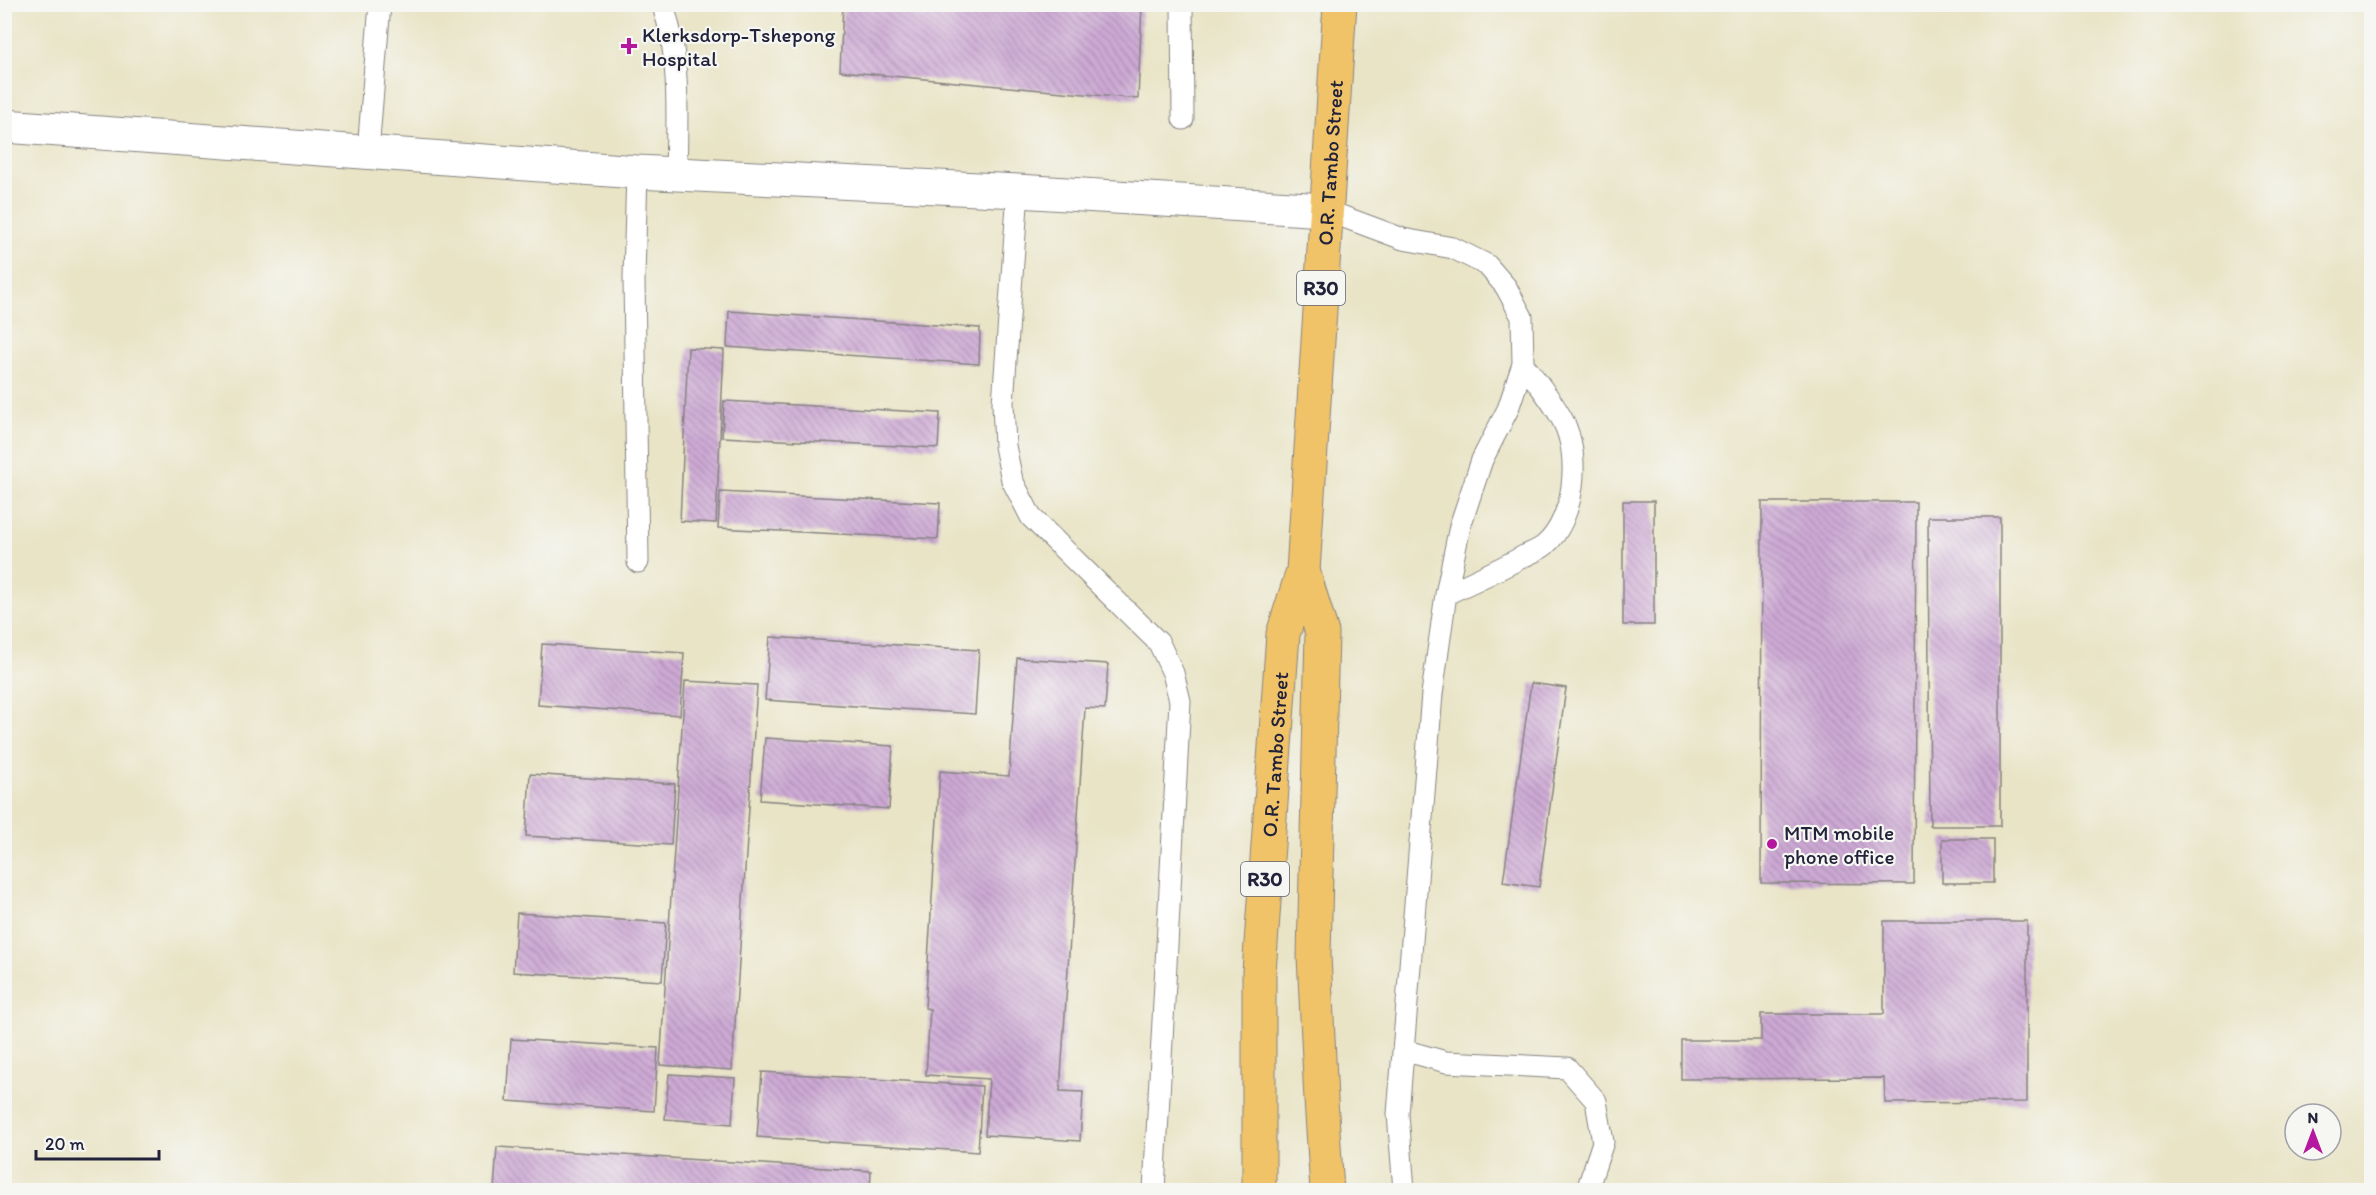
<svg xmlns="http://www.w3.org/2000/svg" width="2376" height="1195" font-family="Itim,sans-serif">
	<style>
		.building { fill: url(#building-back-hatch) }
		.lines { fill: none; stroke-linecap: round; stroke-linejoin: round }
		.service-casing { stroke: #868380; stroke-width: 23 }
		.minor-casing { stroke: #868380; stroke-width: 35 }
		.primary-casing { stroke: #868380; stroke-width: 35 }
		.service { stroke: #fff; stroke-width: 21 }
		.minor { stroke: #fff; stroke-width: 33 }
		.primary { stroke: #f1c369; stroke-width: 33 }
		.poi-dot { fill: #b5179e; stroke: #f6f6f2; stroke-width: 2 }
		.labels { text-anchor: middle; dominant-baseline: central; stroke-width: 4.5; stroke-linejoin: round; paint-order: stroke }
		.shield { fill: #f6f6f2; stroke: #626272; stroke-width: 1.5 }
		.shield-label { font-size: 20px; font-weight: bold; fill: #22223b }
		.poi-label { font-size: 21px; fill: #22223b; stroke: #f6f6f2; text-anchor: start }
		.street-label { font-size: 21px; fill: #22223b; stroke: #f6f6f2 }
	</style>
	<defs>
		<pattern id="building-back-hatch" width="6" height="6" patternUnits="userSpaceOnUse" patternTransform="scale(1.5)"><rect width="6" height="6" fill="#ceaad5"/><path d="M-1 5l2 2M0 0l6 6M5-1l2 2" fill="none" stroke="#a78aae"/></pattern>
	</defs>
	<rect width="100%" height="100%" fill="#f6f6f2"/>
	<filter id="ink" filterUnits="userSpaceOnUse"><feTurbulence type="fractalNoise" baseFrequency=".0167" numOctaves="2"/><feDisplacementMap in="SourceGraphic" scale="12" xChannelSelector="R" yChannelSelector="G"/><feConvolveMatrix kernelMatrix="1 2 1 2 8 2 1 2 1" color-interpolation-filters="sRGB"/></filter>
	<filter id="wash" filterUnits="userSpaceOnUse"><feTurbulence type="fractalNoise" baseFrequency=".008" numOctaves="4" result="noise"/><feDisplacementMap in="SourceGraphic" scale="24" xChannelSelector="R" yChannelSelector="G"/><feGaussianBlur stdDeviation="1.35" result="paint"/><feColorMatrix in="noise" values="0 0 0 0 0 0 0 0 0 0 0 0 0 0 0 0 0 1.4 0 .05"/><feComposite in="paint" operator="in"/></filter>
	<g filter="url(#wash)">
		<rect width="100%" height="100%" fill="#e9e4c6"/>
		<g id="blocks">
			<path class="building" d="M843 4H1142L1138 99 840 71Z
				M729 311 980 328 979 364 727 347Z
				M688 348 724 350 716 523 680 521Z
				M724 401 940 413 938 448 722 437Z
				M720 492 940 503 938 539 718 528Z
				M1623 501H1654V625H1623Z
				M1762 502H1916L1914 884 1761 883Z
				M1928 517H2000V826H1930Z
				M770 637 979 650 975 714 765 700Z
				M542 644 684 653 680 715 538 705Z
				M1017 658 1108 664 1105 709 1085 708 1060 1091 1083 1092 1080 1141 985 1135 989 1079 926 1075 930 1009 925 1008 940 771 1009 776Z
				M685 681 757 685 732 1070 660 1065Z
				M1531 683 1566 688 1539 887 1503 882Z
				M765 738 893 746 889 809 760 800Z
				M530 774 675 784 671 845 526 836Z
				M1942 839H1993V883H1942Z
				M517 913 666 923 662 981 513 972Z
				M1884 921H2027V1102L1885 1103 1884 1078 1681 1079V1040H1761V1014H1884Z
				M511 1039 658 1048 654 1111 507 1101Z
				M762 1072 982 1086 978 1152 757 1137Z
				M669 1074 735 1078 732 1124 665 1119Z
				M497 1147 871 1171 870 1190H494Z"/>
		</g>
	</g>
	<g filter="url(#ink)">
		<use href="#blocks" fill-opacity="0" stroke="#868380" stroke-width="1.5"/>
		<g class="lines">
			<defs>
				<path id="service" d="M662 4C681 53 677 122 676 174
					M1182 4 1183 119
					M368 151 380 4
					M637 172 634 277 638 562
					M1018 191 1003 403 1005 446 1012 480 1031 517 1159 643 1173 673 1180 701 1154 1190
					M1325 210 1403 239 1453 248 1487 265 1506 287 1522 317 1523 364 1508 409 1482 460 1460 526 1446 594 1432 694 1398 1114 1404 1190
					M1446 594C1472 582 1499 570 1524 556 1531 553 1539 550 1545 545 1575 519 1581 455 1563 421 1552 400 1537 382 1523 364
					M1403 1050 1446 1062 1567 1068 1596 1101 1603 1142 1587 1190"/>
				<path id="minor" d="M4 126 637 172 1018 191 1325 210"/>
				<g id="primary">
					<path d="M1303 571 1322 633 1314 956 1321 1100 1327 1190"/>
					<path id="s1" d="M1259 1190V972L1283 634 1303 571 1340 4"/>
				</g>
			</defs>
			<use href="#service" class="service-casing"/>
			<use href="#minor" class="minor-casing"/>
			<use href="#primary" class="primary-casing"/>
			<use href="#service" class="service"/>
			<use href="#minor" class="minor"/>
			<use href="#primary" class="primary"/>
		</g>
	</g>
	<g class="poi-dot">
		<path d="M626 37h6v6h6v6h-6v6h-6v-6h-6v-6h6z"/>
		<circle cx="1772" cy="844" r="6"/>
	</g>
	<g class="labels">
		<g class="shield">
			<rect x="1297" y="271" width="48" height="34" rx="4.5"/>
			<rect x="1241" y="862" width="48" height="34" rx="4.5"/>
		</g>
		<g class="shield-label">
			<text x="1321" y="288">R30</text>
			<text x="1265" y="879">R30</text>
		</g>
		<g class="poi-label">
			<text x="642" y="34">Klerksdorp-Tshepong<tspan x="642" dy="24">Hospital</tspan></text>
			<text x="1784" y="832">MTM mobile<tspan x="1784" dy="24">phone office</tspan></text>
		</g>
		<g class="street-label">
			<text stroke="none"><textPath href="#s1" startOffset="1032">O.R. Tambo Street</textPath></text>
			<text stroke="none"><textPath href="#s1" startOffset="436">O.R. Tambo Street</textPath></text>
		</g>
	</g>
	<rect width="2376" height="1195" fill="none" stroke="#f6f6f2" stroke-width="24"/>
	<g transform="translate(2313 1132)"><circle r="28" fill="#f6f6f2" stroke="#a1a1a9" stroke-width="1.5"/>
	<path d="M0-4.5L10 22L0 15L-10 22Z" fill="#b5179e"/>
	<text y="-9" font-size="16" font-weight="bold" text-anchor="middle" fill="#22223b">N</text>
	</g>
	<path d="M36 1150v9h123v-9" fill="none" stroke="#22223b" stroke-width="3"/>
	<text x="45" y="1150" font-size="18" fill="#22223b" stroke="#f6f6f2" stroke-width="4.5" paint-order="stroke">20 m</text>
</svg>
